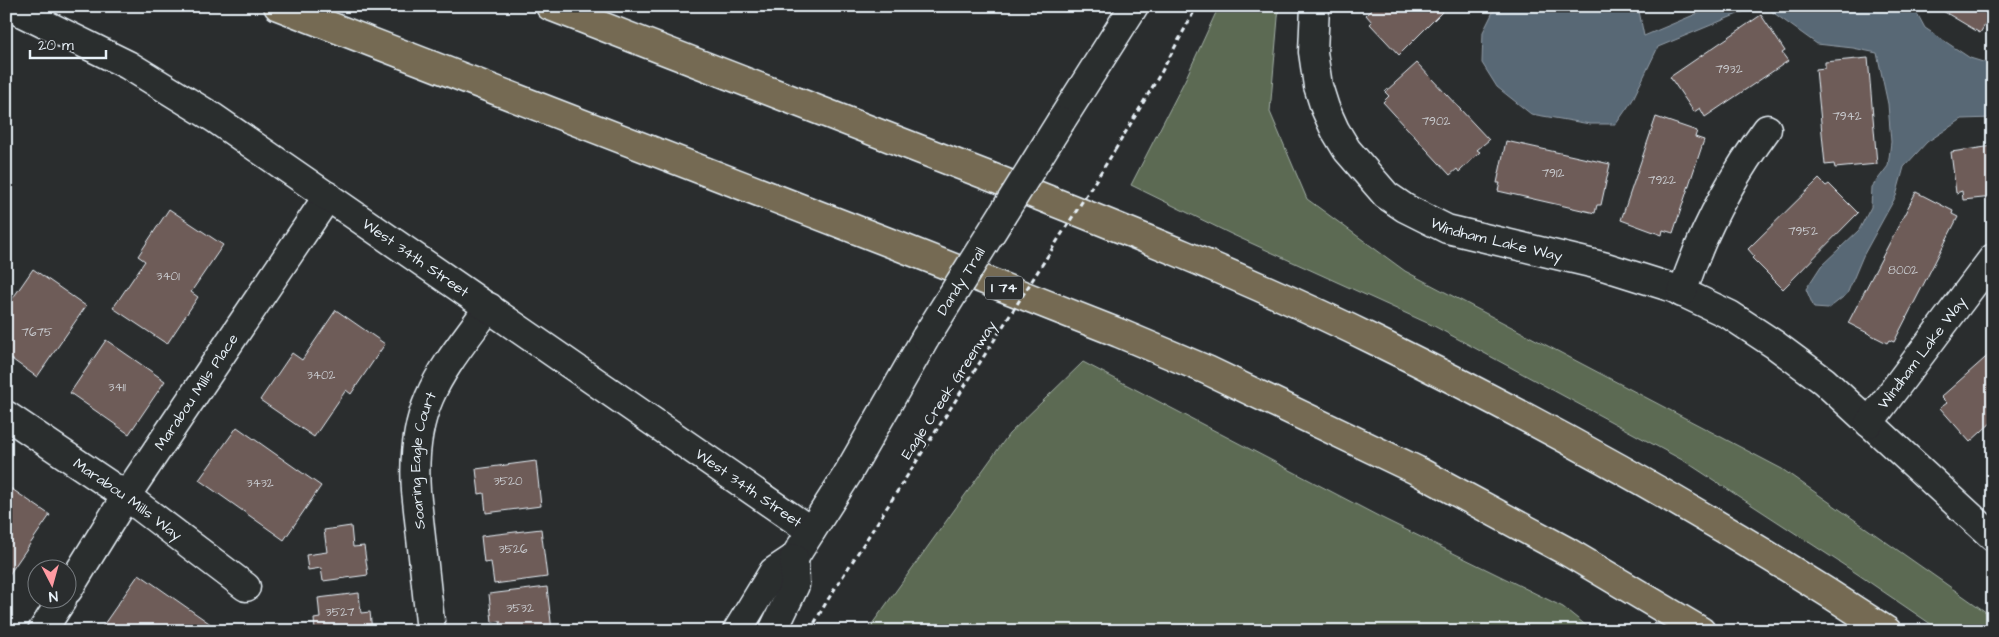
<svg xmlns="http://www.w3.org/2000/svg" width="1999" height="637" font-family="'Architects Daughter',sans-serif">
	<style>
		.green { fill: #5c6b53; stroke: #a2aea6 }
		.water { fill: #596774; stroke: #929ea9 }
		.building { fill: #6e5c59; stroke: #e8f1f8 }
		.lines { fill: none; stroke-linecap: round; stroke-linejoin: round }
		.street-casing { stroke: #e8f1f8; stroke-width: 31 }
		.secondary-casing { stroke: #e8f1f8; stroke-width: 31 }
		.highway-casing { stroke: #e8f1f8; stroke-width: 31 }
		.path { stroke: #e8f1f8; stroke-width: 3; stroke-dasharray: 5 4; stroke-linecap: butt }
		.street { stroke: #2a2d2e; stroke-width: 28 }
		.secondary { stroke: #2a2d2e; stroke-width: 28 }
		.highway { stroke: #746b52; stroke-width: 28 }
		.secondary-bridge-casing { stroke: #e8f1f8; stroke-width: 31; stroke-linecap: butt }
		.path-bridge { stroke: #e8f1f8; stroke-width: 3; stroke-dasharray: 5 4; stroke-linecap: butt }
		.secondary-bridge { stroke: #2a2d2e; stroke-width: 28 }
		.labels { text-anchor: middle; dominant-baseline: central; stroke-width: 4; stroke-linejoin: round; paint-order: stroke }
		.number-label { font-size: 12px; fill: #caccd0 }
		.shield { fill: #2a2d2e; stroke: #afb6bb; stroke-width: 1 }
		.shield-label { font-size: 14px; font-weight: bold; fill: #e8f1f8 }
		.street-label { font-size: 15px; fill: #e8f1f8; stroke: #2a2d2e }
	</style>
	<rect width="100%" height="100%" fill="#2a2d2e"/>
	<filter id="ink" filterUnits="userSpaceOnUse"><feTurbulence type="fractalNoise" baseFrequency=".02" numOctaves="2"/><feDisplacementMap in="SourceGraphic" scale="10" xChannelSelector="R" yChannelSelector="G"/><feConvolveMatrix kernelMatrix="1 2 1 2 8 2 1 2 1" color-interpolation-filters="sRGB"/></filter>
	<g filter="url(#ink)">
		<path class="green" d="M1219 6H1279L1270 112 1307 199 1405 271 1782 469 1993 617V631H1941L1856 573 1686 462 1434 326 1231 234 1131 185 1185 80Z
			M1083 362 1382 518 1563 607 1593 631H867L1009 434Z"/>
		<path class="water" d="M1496 6H1638L1644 36 1715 6H1757L1658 47 1632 101 1616 124H1590L1531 114 1497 87 1482 63 1483 32Z
			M1764 6H1913L1925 28 1970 58 1993 65V118L1962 119 1927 142 1904 167 1896 196 1863 256 1847 294 1828 309 1814 308 1806 289 1821 266 1859 230 1871 207 1872 187 1888 166 1891 142 1888 104 1877 53 1853 48 1817 44Z"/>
		<path class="building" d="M1375 6H1448L1399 55 1370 24 1372 22 1366 15Z
			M1939 6H1993V12L1980 33 1938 8Z
			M1761 15 1785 51 1782 53 1788 61 1705 117 1700 108 1694 112 1670 77Z
			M1868 58 1877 164 1835 168 1834 164 1825 165 1816 69 1825 68V62Z
			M1417 63 1489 140 1477 150 1480 152 1459 172 1457 169 1450 175 1383 102 1389 96 1385 92Z
			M1656 117 1697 131 1695 137 1704 140 1673 233 1663 230 1662 235 1621 220Z
			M1506 141 1610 164 1601 205H1597L1595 213 1498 191 1500 183H1497Z
			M1993 146V197L1963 200 1962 191 1956 193 1951 152Z
			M1819 179 1826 186 1829 184 1858 213 1783 289 1752 258 1754 256 1748 249Z
			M1916 192 1953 211 1952 214 1958 217 1894 342 1889 340 1887 343 1848 323Z
			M169 209 223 245 191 292 198 297 167 344 113 308 145 261 138 256Z
			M33 269 86 306 37 377 6 355V308Z
			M336 310 385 344 351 394 346 390 314 437 260 400 292 353 302 360Z
			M106 340 165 381 129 434 70 393Z
			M1993 351V421L1970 442 1940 408 1947 403 1941 397Z
			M237 427 321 486 284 540 199 480Z
			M536 461 541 506 486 513 484 493 479 494 476 469Z
			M6 485 50 515 6 579Z
			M351 526 353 547 364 546 368 575 323 581 321 568 308 570 306 555 327 552 324 530Z
			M541 529 547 577 494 584 491 562 484 563 481 536Z
			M139 574 212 625 208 631H108L102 627Z
			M547 587 552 631H502L500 621 492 622 489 594Z
			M359 593 361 613 370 612 372 631H315L314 619 320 618 318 598Z"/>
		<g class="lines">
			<defs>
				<g id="street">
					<path id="s1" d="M1315 6 1313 52 1318 86 1325 108 1335 130 1347 150 1386 195 1405 208 1447 229 1603 266 1673 288 1730 315 1774 344 1824 381 1993 537"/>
					<path d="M1682 293C1701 235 1730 179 1767 129"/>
					<path id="s2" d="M6 415 126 496 246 587"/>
					<path id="s3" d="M1869 423 1993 258"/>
					<path id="s4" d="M68 590 126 496 328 196"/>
					<path d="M42 631 62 600"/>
					<path id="s5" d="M431 631 416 491C410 405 441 372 489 307"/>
				</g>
				<g id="secondary">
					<path id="s6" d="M8 6 128 65 214 118 811 531"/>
					<path d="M1061 121 1134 6"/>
					<path d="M737 631 773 572 794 558 847 475 926 337"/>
					<path d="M773 631 795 585 794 558"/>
				</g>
				<path id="highway" d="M278 6 888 242 1119 333 1207 370 1416 470 1568 552 1701 631
					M550 6C695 63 841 118 986 175 1118 227 1250 279 1376 341 1552 427 1723 523 1887 631"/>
			</defs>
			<use href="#street" class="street-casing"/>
			<use href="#secondary" class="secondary-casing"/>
			<use href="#highway" class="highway-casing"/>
			<path class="path" d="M1115 150 1162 71 1197 6
				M810 631 827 601 993 342"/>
			<use href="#street" class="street"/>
			<use href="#secondary" class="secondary"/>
			<use href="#highway" class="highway"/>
			<defs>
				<g id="secondary-bridge">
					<path id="s7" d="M926 337 1061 121"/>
				</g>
			</defs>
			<use href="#secondary-bridge" class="secondary-bridge-casing"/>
			<path class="path-bridge" d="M993 342 1115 150"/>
			<use href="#secondary-bridge" class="secondary-bridge"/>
		</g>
	</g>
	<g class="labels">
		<g class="number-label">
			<text x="1729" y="69">7932</text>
			<text x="1847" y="116">7942</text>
			<text x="1436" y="121">7902</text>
			<text x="1553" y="173">7912</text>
			<text x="1662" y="180">7922</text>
			<text x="1803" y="231">7952</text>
			<text x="1903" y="270">8002</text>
			<text x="168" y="276">3401</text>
			<text x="37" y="332">7675</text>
			<text x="321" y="375">3402</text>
			<text x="117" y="387">3411</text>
			<text x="508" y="481">3520</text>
			<text x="260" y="483">3432</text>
			<text x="513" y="549">3526</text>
			<text x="520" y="608">3532</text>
			<text x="340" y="612">3527</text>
		</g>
		<rect class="shield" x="985" y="276.5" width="38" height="23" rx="4"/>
		<g class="shield-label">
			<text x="1004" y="288">I 74</text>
		</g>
		<g class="street-label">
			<text stroke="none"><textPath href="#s1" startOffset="331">Windham Lake Way</textPath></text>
			<text stroke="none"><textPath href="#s6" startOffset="480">West 34th Street</textPath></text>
			<text stroke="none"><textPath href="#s7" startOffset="66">Dandy Trail</textPath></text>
			<text stroke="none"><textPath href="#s3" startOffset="88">Windham Lake Way</textPath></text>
			<text transform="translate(949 390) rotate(-57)">Eagle Creek Greenway</text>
			<text stroke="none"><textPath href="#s4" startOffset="236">Marabou Mills Place</textPath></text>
			<text stroke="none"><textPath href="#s5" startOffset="172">Soaring Eagle Court</textPath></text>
			<text stroke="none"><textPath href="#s6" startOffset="885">West 34th Street</textPath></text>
			<text stroke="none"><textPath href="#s2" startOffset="148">Marabou Mills Way</textPath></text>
		</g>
	</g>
	<rect width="1999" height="637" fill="none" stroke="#2a2d2e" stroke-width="25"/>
	<rect x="12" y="12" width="1974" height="612" fill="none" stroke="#e8f1f8" stroke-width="2" filter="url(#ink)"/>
	<g transform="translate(52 584) rotate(174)"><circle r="24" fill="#2a2d2e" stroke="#767b7f"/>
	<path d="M0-4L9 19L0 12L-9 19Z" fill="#ff9aa2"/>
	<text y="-8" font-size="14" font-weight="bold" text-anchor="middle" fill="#e8f1f8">N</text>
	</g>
	<path d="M30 50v8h76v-8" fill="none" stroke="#e8f1f8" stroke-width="2.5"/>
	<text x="38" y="50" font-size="15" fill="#e8f1f8" stroke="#2a2d2e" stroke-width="4" paint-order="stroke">20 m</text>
</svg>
